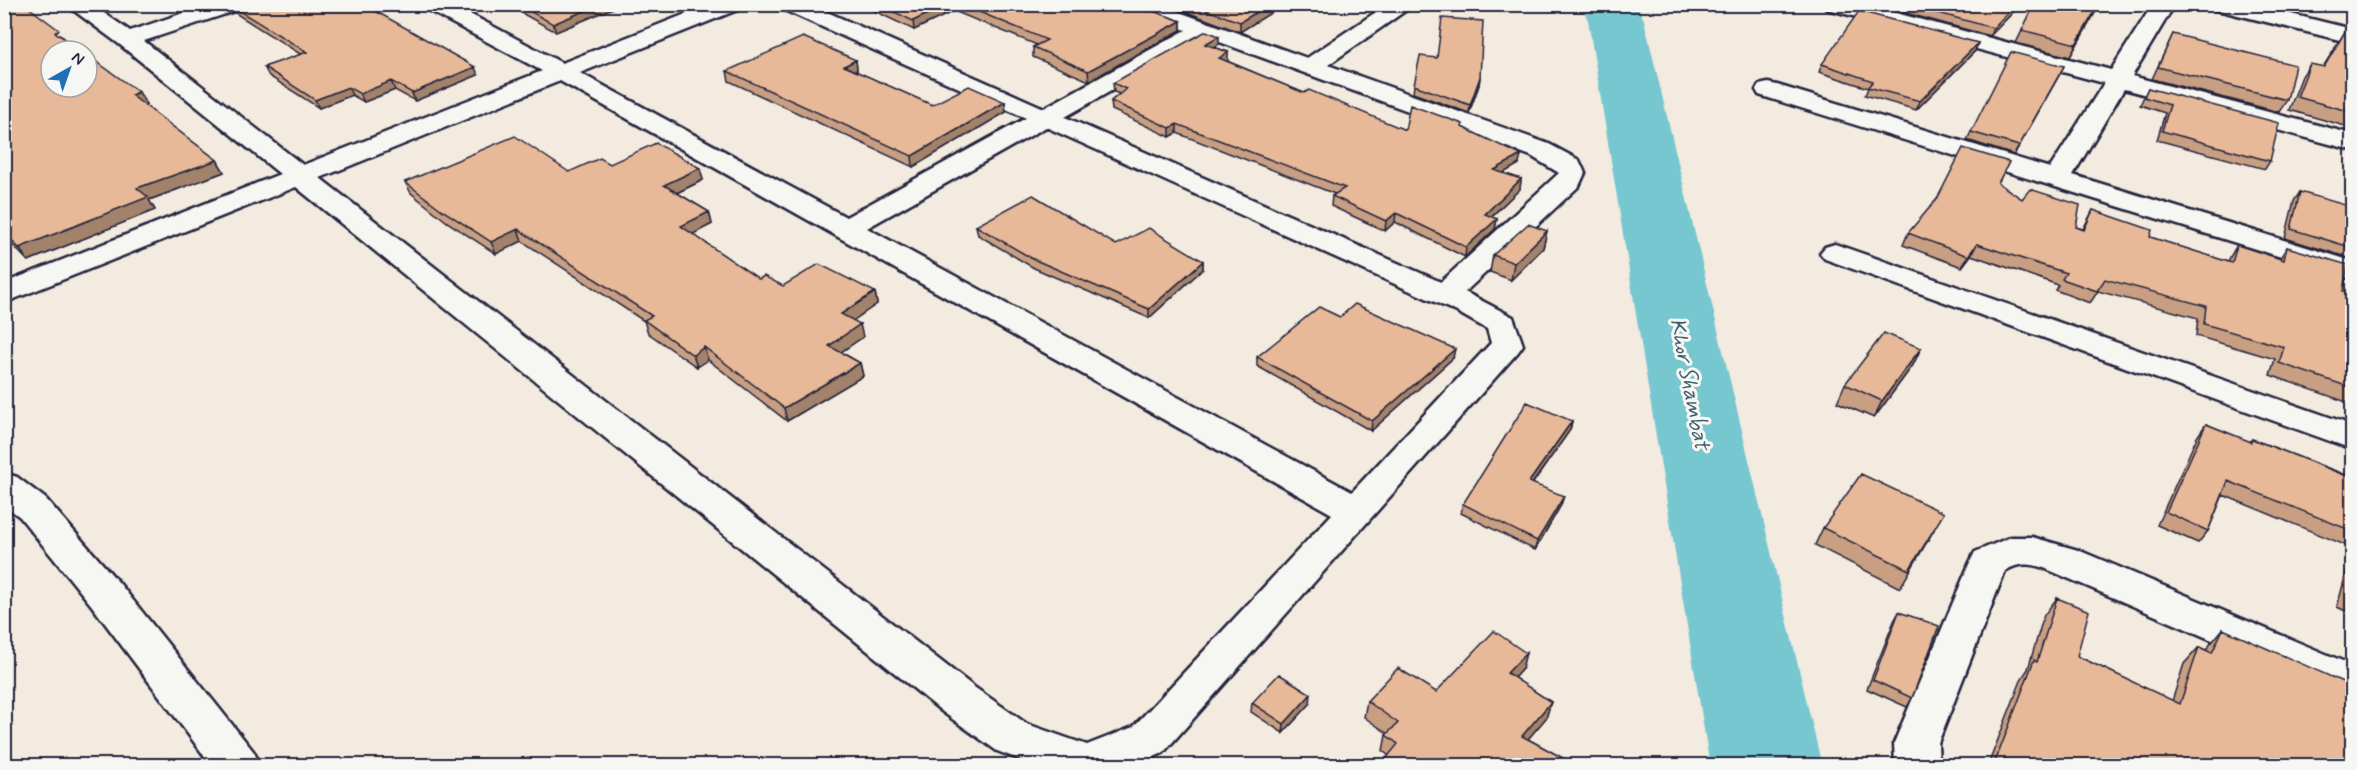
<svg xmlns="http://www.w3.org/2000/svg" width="2357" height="770" font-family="Mynerve,sans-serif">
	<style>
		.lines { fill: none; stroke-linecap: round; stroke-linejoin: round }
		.river { fill: #77c7d0; fill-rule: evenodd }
		.street-casing { stroke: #22223b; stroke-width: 5 }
		.street { fill: #f6f6f2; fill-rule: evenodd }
		.wall { fill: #c89f83; stroke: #22223b; stroke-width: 1.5 }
		.shaded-wall { fill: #a2826a; stroke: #22223b; stroke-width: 1.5 }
		.building { fill: #e8b998; stroke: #22223b; stroke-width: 1.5 }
		.labels { text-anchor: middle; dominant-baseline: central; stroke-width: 6; stroke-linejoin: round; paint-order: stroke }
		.water-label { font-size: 22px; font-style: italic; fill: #405c6f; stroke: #f6f6f2 }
	</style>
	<rect width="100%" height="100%" fill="#f3eae0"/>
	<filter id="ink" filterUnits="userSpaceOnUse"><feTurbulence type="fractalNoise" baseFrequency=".0167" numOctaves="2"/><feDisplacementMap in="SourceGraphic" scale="12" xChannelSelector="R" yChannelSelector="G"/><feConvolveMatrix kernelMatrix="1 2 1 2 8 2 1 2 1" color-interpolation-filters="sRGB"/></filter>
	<g filter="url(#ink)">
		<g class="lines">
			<path class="river" d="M1581 4H1637L1644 20 1822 766H1710L1588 20Z"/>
			<defs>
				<path id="street" d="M65 4H91L130 31 210 4H244L241 9 144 41 303 165 542 71 426 9 423 4H451L562 63 711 4H743L740 9 580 73 846 217 1026 118 782 9 779 4H809L1044 108 1186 30 1127 9 1124 4H1157L1307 58 1388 4H1415L1328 65 1549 144 1579 160 1585 173 1579 186 1465 292 1513 317 1523 345 1518 352 1163 753 1133 766H1037L997 751 944 713 296 187 4 303V283L280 174 119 44ZM1206 37 1531 156 1559 173 1441 282 1065 117ZM560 81 1332 514 1133 727 1087 745 1027 724 974 687 320 178ZM1046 127 1457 312 1487 329 1491 343 1352 492 867 228Z
					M1824 4H1862L2111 70 2153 4H2175L2132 76 2352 134V150L2124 89 2073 175 2352 261V279L1759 95 1756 90 1759 85 1768 83 1777 85 2050 168 2104 83 1827 9Z
					M2210 4H2250L2352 29V43L2213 9Z
					M1835 244 2352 425V449L1825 259 1820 253 1825 247Z
					M4 473 17 477 46 499 120 584 254 752 260 766H212L92 606 20 517 4 505Z
					M2011 537H2032L2078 550 2352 665V700L2051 571C2035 564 2020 561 2005 571L1938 743 1939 766H1895L1894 743 1970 562 1975 552Z"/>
			</defs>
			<use href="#street" class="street-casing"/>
			<use href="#street" class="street"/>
		</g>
		<path class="wall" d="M4 4 63 37 146 104 144 105 217 160 224 172 149 200 155 210 28 261 4 236Z
			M505 4H622L556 32Z
			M860 4H1133L1181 21V30L1089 81 1033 57V47L1037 45 954 11 914 30Z
			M1165 4H1285L1240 32Z
			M1873 4H2021L1990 36Z
			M2035 4H2100L2070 57 2016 43Z
			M2326 4H2352V11Z
			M231 6 478 75 415 101 395 90 364 102 352 95 319 108 269 76 264 67 302 55 235 13Z
			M2352 16V28L2347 26Z
			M2346 30 2352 31V128L2289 110 2302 76 2310 64 2323 67Z
			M2173 34 2287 100 2279 112 2152 79Z
			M1978 43 1975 51 1916 110 1865 95 1868 88 1819 72 1822 64Z
			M1219 44 1214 47 1228 52 1227 61 1304 93 1405 130 1462 127 1519 164 1503 173 1521 179 1520 189 1491 217 1497 219 1495 229 1465 257 1395 222 1385 231 1331 206 1332 196 1335 194 1177 133 1170 137 1112 110 1111 101 1119 94 1114 92 1113 83Z
			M856 60 857 70 855 71 932 105 1006 112 913 167 729 81 727 71Z
			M2064 66 2014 155 1967 140 1971 132Z
			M1480 77 1479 85 1469 113 1413 93 1414 85Z
			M2148 88 2270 161 2265 169 2157 140 2165 113 2140 105Z
			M2009 162 1998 183 2022 199 2076 227 2083 229 2093 210 2150 237 2228 262 2230 257 2237 245 2280 258 2287 247 2343 291 2352 294V404L2270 375 2275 359 2196 336 2198 318 2098 291 2090 303 2055 290 2058 285 1971 255 1962 267 1903 245 1908 233Z
			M610 164 700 168 703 180 677 193 709 212 712 224 692 234 759 279 783 286 875 292 877 304 853 320 863 337 841 352 860 363 863 376 787 421 708 360 697 367 648 333 644 321 522 241 496 254 447 222 411 193 405 182 569 172Z
			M2300 192 2350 247 2343 256 2285 238 2294 201Z
			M976 226 1116 245 1203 261V269L1149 318 1034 268 978 235Z
			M1547 231 1543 248 1511 280 1490 272 1493 255Z
			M1921 348 1913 365 1874 418 1837 402 1845 384Z
			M1257 357 1453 358 1371 431 1257 366Z
			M1572 421 1570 430 1533 483 1561 505 1535 550 1461 513 1463 504Z
			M2206 424 2250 442 2252 439 2349 476 2352 449V548L2223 495 2208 531 2198 543 2157 525 2197 437Z
			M1823 528 1934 530 1900 588 1815 545Z
			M2352 551V614L2337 607Z
			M2057 598 2077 656 2172 701 2184 664 2199 647 2206 650 2208 647 2223 629 2352 765H1988L2022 678 2028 669 2044 615Z
			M1899 612 1912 698 1907 707 1867 689 1894 621Z
			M1522 669 1514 678 1551 702 1546 718 1528 739 1563 758 1561 765H1381L1389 756 1383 751 1386 735 1387 733 1364 717 1367 701 1436 692Z
			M1252 703 1310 704 1283 733 1251 712Z"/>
		<path class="shaded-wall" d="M601 4H622L556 32 553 24Z
			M948 4H954V11L914 30 913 21Z
			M1270 4H1285L1240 32V22Z
			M2016 4H2021L1990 36 1993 28Z
			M2099 4H2100L2070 57 2076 44Z
			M1181 21V30L1089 81 1088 71Z
			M1219 36V44L1205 53V44Z
			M1978 43 1975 51 1916 110 1920 101Z
			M1228 52V61L1218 67 1219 58Z
			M856 60 857 70 846 75 844 66Z
			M2064 66 2060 74 2014 155 2019 146Z
			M475 67 478 75 415 101 412 93Z
			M1480 77 1479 85 1469 113 1470 105Z
			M391 81 395 90 364 102 360 94Z
			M348 87 352 95 319 108 315 100Z
			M139 92 146 104 138 107 131 95Z
			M1005 102 1006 112 913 167 912 156Z
			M1177 124V133L1170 137V128Z
			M1521 155 1519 164 1493 179 1494 170Z
			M217 160 224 172 149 200 155 210 28 261 19 248 137 188Z
			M700 168 703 180 668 197 664 185Z
			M1521 179 1520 189 1483 224 1485 214Z
			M709 212 712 224 684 239 681 226Z
			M1396 213 1395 222 1385 231 1386 221Z
			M1497 219 1495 229 1465 257 1466 247Z
			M518 229 522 241 496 254 491 242Z
			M1547 231 1543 248 1511 280 1514 263Z
			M1977 244 1971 255 1962 267 1968 256Z
			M1203 261V269L1149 318V309Z
			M875 292 877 304 844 327 841 314Z
			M860 324 863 337 832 358 829 346Z
			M704 347 708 360 697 367 693 355Z
			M1921 348 1913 365 1874 418 1882 401Z
			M1455 349 1453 358 1371 431 1372 421Z
			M860 363 863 376 787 421 784 408Z
			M1572 421 1570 430 1527 491 1529 482Z
			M1564 496 1561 505 1535 550 1537 541Z
			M1526 653 1522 669 1503 690 1507 673Z
			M1311 694 1310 704 1283 733 1284 724Z
			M1551 702 1546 718 1517 752 1522 736Z"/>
		<path class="building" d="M4 4H24L59 30 55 32 82 51H51V87H87V55L139 92 131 95 217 160 137 188 148 197 19 248 4 233Z
			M234 4H363L475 67 412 93 391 81 360 94 348 87 315 100 264 67 307 52 231 6Z
			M517 4H601L553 24Z
			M878 4H948L913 21Z
			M960 4H1133L1181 21 1088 71 1033 47 1047 40Z
			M1190 4H1270L1240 22Z
			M1905 4H2016L1993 28Z
			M2035 4H2099L2076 44 2022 30Z
			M1859 11 1978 43 1920 101 1868 87 1873 81 1822 64Z
			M1442 18 1483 21 1480 77 1470 105 1414 85 1420 56 1437 58Z
			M2346 30 2352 31V112L2297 97 2310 64 2324 67Z
			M1206 31 1219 36 1205 44 1228 52 1219 58 1304 93 1309 90 1405 130 1410 105 1463 124 1462 127 1521 155 1494 170 1521 179 1485 214 1497 219 1466 247 1396 213 1386 221 1332 196 1345 188 1177 124 1170 128 1111 101 1126 89 1113 83Z
			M2173 34 2295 65 2287 100 2158 67Z
			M803 37 856 60 844 66 932 105 969 86 1005 102 912 156 727 71Z
			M2011 52 2064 66 2019 146 1971 132Z
			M2148 88 2279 123 2270 161 2162 131 2170 105 2144 97Z
			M515 136 569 172 600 158 610 164 656 143 700 168 664 185 709 212 681 226 759 279 764 276 783 286 819 264 875 292 841 314 860 324 829 346 860 363 784 408 704 347 693 355 644 320 652 316 518 229 491 242 442 210 405 182Z
			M1963 148 2009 162 1998 183 2022 199 2030 189 2080 205 2076 227 2084 230 2093 210 2152 230 2150 237 2232 263 2237 245 2284 260 2287 247 2348 265 2343 291 2352 294V388L2279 363 2284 347 2204 324 2206 306 2105 279 2097 291 2062 279 2066 273 1977 244 1968 256 1908 233 1937 199Z
			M2300 192 2352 207V231L2350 247 2291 229Z
			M1033 195 1116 245 1149 228 1203 261 1149 309 1033 259 976 226Z
			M1528 224 1547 231 1514 263 1493 255Z
			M1355 304 1455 349 1372 421 1257 357 1319 307 1340 317Z
			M1884 333 1921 348 1882 401 1845 384Z
			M1527 402 1572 421 1529 482 1564 496 1537 541 1463 504Z
			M2206 424 2251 442 2252 439 2352 478V531L2228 481 2208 531 2166 512Z
			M1861 474 1944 513 1909 570 1823 528Z
			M2352 580V596L2349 595Z
			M2057 598 2089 611 2077 656 2180 704 2199 647 2212 653 2223 629 2352 686V765H1994L2034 660 2037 662Z
			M1899 612 1939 626 1912 698 1873 680Z
			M1494 631 1526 653 1507 673 1551 702 1522 736 1563 758 1559 765H1381L1398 744 1386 735 1398 723 1367 701 1398 668 1436 692Z
			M1279 674 1311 694 1284 724 1252 703Z"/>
	</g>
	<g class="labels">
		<g class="water-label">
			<text transform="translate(1689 384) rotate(79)">Khor Shambat</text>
		</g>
	</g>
	<rect width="2357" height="770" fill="none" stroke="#f6f6f2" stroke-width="24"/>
	<rect x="12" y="12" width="2333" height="746" fill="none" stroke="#22223b" stroke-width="2" filter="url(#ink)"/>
	<g transform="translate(69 69) rotate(40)"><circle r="28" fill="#f6f6f2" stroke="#a1a1a9" stroke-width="1.5"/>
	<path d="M0-4.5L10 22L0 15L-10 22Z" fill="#1f6fb2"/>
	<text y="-9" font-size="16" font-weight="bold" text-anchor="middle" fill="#22223b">N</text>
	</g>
</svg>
